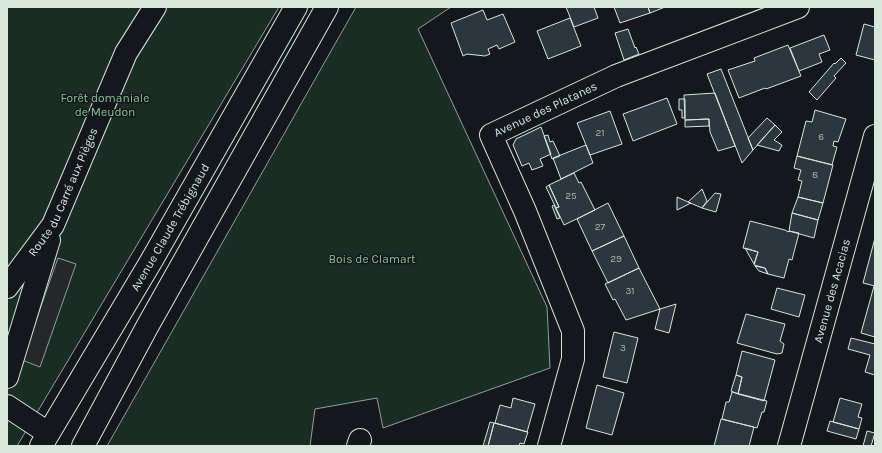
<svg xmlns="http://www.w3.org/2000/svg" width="882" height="453" font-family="Karla,sans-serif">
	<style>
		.green { fill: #1a2d24; stroke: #939e99 }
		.parking { fill: #24282b; stroke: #939e99 }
		.building { fill: #2c363c; stroke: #d8e6dc }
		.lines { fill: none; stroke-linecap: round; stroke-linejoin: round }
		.minor-casing { stroke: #d8e6dc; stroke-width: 24 }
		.major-casing { stroke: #d8e6dc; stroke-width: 24 }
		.minor { stroke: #14181c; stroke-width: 22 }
		.major { stroke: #14181c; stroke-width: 22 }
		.labels { text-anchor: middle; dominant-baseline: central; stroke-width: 3; stroke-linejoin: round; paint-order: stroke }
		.number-label { font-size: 10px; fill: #adbab4 }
		.park-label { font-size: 12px; fill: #8ac095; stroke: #14181c }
		.street-label { font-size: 12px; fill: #d8e6dc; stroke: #14181c }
	</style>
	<rect width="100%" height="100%" fill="#14181c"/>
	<path class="green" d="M7 7H279L17 446H7Z
		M356 7H451L418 29 547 307 550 368 383 428 377 398 315 409 310 446H107Z"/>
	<path class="parking" d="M58 258 76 264 40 367 22 360Z"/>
	<path class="building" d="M566 7H594L598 18 574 27Z
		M614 7H648L650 13 620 23Z
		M648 7H665L650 13Z
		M483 10 487 20 503 14 515 42 499 49 497 45 488 49 490 54 485 56 467 54 463 56 451 23Z
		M570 18 581 46 548 59 537 31Z
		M864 24 875 27V60L856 55Z
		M628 29 635 48 636 47 639 54 624 60 615 33Z
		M824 35 830 50 819 54 822 62 799 71 790 48Z
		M788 45 801 76 766 89 765 88 739 98 728 70 755 61 754 58Z
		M841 58 846 63 834 76 836 78 817 100 809 92 834 63 835 64Z
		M721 69 753 150 742 163 707 74Z
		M715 93 735 146 718 151 710 132 709 119 685 120 684 95Z
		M667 98 677 124 633 141 623 114Z
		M679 99H685V118H682V110H679Z
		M815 110 846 119 838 142 834 141 833 146 837 147 832 165 797 156 806 121 812 122Z
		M610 111 622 144 590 155 577 123Z
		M767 118 775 125 753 150 748 138Z
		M709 119V126L685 127V120Z
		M775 125 782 132 774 140 782 145 779 151 757 145Z
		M541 127 551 154 540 159 543 166 532 170 529 163 522 166 513 145 516 139Z
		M548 135 550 142 553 141 560 156 552 159 544 136Z
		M586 145 593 163 561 179 553 158Z
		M797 156 833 165 823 203 798 197 802 181 798 180 801 170 794 168Z
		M574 173 579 183 581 182 595 210 564 225 556 208 559 207 549 185Z
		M549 185 559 207 556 208 546 187Z
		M702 189 707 201 702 208 688 202Z
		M715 193 721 194 716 212 702 208Z
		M677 197 688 202 691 203 677 210Z
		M798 197 823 203 818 220 792 213Z
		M608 203 624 236 592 251 577 219Z
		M554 205 560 218 557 219 552 206Z
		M792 213 818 220 814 238 789 231Z
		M750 221 785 230 788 232 789 231 799 233 792 260 789 259 784 278 768 274 765 268 754 265 758 252 743 248Z
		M624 236 639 268 608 283 592 251Z
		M875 238V286L863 283Z
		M745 248 758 252 754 264Z
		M755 266 765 268 768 274 759 271Z
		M639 268 660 309 626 320 615 299 613 300 605 284Z
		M874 286H875V337L861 333Z
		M777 288 805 295 799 317 771 309Z
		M676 304 669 333 655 329 660 309Z
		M746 314 785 324 780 341 784 344 782 353 777 354 737 343Z
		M614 332 638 338 627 383 603 377Z
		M851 338 875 344V375L865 372 870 355 848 349Z
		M742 351 775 360 764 401 738 394 742 377 736 375Z
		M736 375 742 377 738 394 731 391Z
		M597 385 624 393 612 435 586 428Z
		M732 392 767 401 764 412H762L757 428 722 419 726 402H729Z
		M513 398 535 404 527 432 495 423 500 405 511 408Z
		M840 398 862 404 858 417 862 418 859 429 833 422Z
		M721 419 754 427 749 446H714Z
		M830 421 859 429 856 439 827 431Z
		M490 422 494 423 488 446H483Z
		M494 423 528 432 524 444 520 443 519 446H488Z
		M867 431 875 433 871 446H863Z"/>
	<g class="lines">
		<defs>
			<g id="minor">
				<path id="s1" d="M7 287 53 225 126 53 155 7"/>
				<path d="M7 377 49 240"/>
				<path d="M7 406 48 433"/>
				<path d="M358 446 360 440"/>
				<path id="s2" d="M549 446 573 359V331L525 211 491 135 616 76 798 7"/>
				<path id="s3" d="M789 446 875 136"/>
			</g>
			<g id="major">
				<path id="s4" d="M41 446 153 258 296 7"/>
				<path d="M83 446 147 327 327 7"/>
			</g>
		</defs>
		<use href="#minor" class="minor-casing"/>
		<use href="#major" class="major-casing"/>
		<use href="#minor" class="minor"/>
		<use href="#major" class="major"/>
	</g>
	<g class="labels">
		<g class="number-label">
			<text x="600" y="133">21</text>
			<text x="821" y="137">6</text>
			<text x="815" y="175">8</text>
			<text x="571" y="196">25</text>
			<text x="600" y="227">27</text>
			<text x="616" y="259">29</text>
			<text x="630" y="291">31</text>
			<text x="623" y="348">3</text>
		</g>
		<g class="park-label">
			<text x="105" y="98">Forêt domaniale<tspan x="105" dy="14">de Meudon</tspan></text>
			<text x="372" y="259">Bois de Clamart</text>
		</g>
		<g class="street-label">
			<text stroke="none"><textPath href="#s2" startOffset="391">Avenue des Platanes</textPath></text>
			<text stroke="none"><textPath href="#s1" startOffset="111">Route du Carré aux Pièges</textPath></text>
			<text stroke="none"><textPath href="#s4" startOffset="254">Avenue Claude Trébignaud</textPath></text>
			<text stroke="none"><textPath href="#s3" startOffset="161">Avenue des Acacias</textPath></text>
		</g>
	</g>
	<rect width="882" height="453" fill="none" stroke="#d8e6dc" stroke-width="16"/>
</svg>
